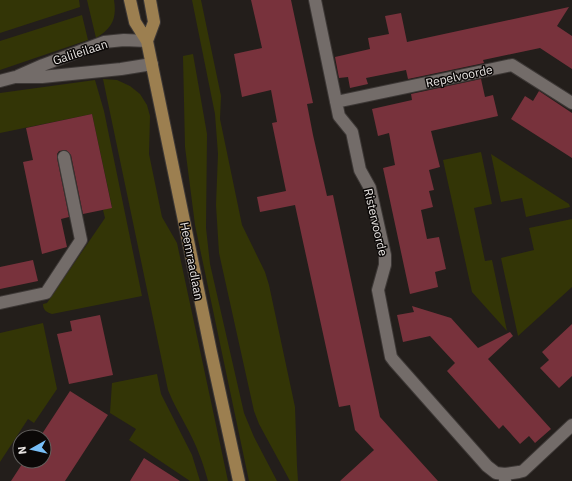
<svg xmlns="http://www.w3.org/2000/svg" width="572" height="481" font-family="'IBM Plex Sans',sans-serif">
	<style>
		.green { fill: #333506 }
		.building { fill: #78323c }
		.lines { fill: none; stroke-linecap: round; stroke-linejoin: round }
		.minor-casing { stroke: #3d3836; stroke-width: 14 }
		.major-casing { stroke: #3d3836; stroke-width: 14 }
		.minor { stroke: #736c69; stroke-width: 12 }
		.major { stroke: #9c7f50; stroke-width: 12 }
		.labels { text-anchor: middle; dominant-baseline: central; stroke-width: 3; stroke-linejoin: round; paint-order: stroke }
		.street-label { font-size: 12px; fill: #e7e3e1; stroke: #0b0807 }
	</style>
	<rect width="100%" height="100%" fill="#231e1b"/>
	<path class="green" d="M0 0H79L80 7 0 33Z
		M87 0H114C117 19 112 28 96 38Z
		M192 0H201L221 96 220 119 242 225 265 272 269 285 295 407 297 466 298 481H290L259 424 254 411 219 253 216 205 218 154 215 114Z
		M82 15 88 40 0 70V41Z
		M193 54 207 134 206 228 210 264 244 413 254 437 277 481H249L195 225 185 147 183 56Z
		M103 79 117 80 130 86 140 94 147 105 150 116 149 154 162 217 177 243 228 481H208C203 462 196 444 186 426 180 414 173 403 168 390Z
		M95 80 104 111 142 296 52 314C46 312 43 310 43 304L47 303 105 218 103 210 112 207 92 114 0 133V93Z
		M481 152 492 204 474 208 485 261 492 260 507 331 472 292 443 160Z
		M491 154 569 204 570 207 526 217 522 198 501 202Z
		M572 219V287L518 336 501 258 534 250 529 228Z
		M43 323 57 389 34 423 28 419 0 462V333Z
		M157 374 161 394 192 455 200 481H190L129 440 136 429 110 413 112 383Z"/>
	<path class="building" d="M251 0H291L313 103 307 104 313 135 327 196 333 195 380 417 438 481H340L374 450 355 430 350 405 339 407 295 205 260 212 257 197 286 191 272 123 277 122 271 90 242 97 234 54 262 48Z
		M569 7 557 26 572 36V69L540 48 483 60 484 63 408 79 406 70 366 78 368 84 350 88 348 77 339 78 335 57 370 49 368 38 389 34 385 16 401 13 407 42Z
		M481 79 485 97 493 95 498 116 431 131 440 167 429 170 434 190 429 191 433 207 421 210 427 239 439 237 446 269 435 272 438 287 410 294 383 168 395 165 389 133 378 136 372 109 412 100 411 94Z
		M539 91 572 113V158L511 119 525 96 533 101Z
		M92 114 112 208 83 214 71 155 66 150 59 151 57 154V158L69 217 61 219 67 247 42 254 23 162 33 160 26 128Z
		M33 260 38 281 0 289V267Z
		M412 306 451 318 478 348 510 332 513 336 488 359 551 429 535 443 529 436 520 444 503 425 499 429 447 371 455 363 430 336 403 342 397 315 414 312Z
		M100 315 113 375 69 384 57 334 72 331 70 321Z
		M572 324V376L559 388 540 368 549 360 542 352Z
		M70 391 108 415 91 441 65 481H11L24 461H44V437H40Z
		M144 458 180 481H130Z"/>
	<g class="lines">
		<defs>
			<path id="minor" d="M315 0 339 116 352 132 360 170 370 188 385 255V265L378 290 391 357 394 361 487 466 496 473 505 474
				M18 76 43 65 104 42 124 40 147 41
				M0 81 15 77H42L121 69 152 64
				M336 102 512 65 572 103
				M0 303 46 293 81 240 64 157
				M505 481V474L519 472 523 471 572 425"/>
			<path id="major" d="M130 0 135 22 147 41 211 352 239 481
				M147 41 154 22 150 0"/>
		</defs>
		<use href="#minor" class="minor-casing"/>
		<use href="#major" class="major-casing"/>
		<use href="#minor" class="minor"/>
		<use href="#major" class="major"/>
	</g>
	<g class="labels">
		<g class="street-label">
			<text transform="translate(80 52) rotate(-18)">Galileilaan</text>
			<text transform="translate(459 76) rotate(-12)">Repelvoorde</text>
			<text transform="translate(376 222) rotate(77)">Ristervoorde</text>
			<text transform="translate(192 261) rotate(79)">Heemraadlaan</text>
		</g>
	</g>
	<g transform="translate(32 449) rotate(262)"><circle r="19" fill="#0b0807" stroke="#63605e"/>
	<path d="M0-3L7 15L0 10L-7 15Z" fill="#78bff7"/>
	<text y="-6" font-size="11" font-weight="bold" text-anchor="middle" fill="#e7e3e1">N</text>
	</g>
</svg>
